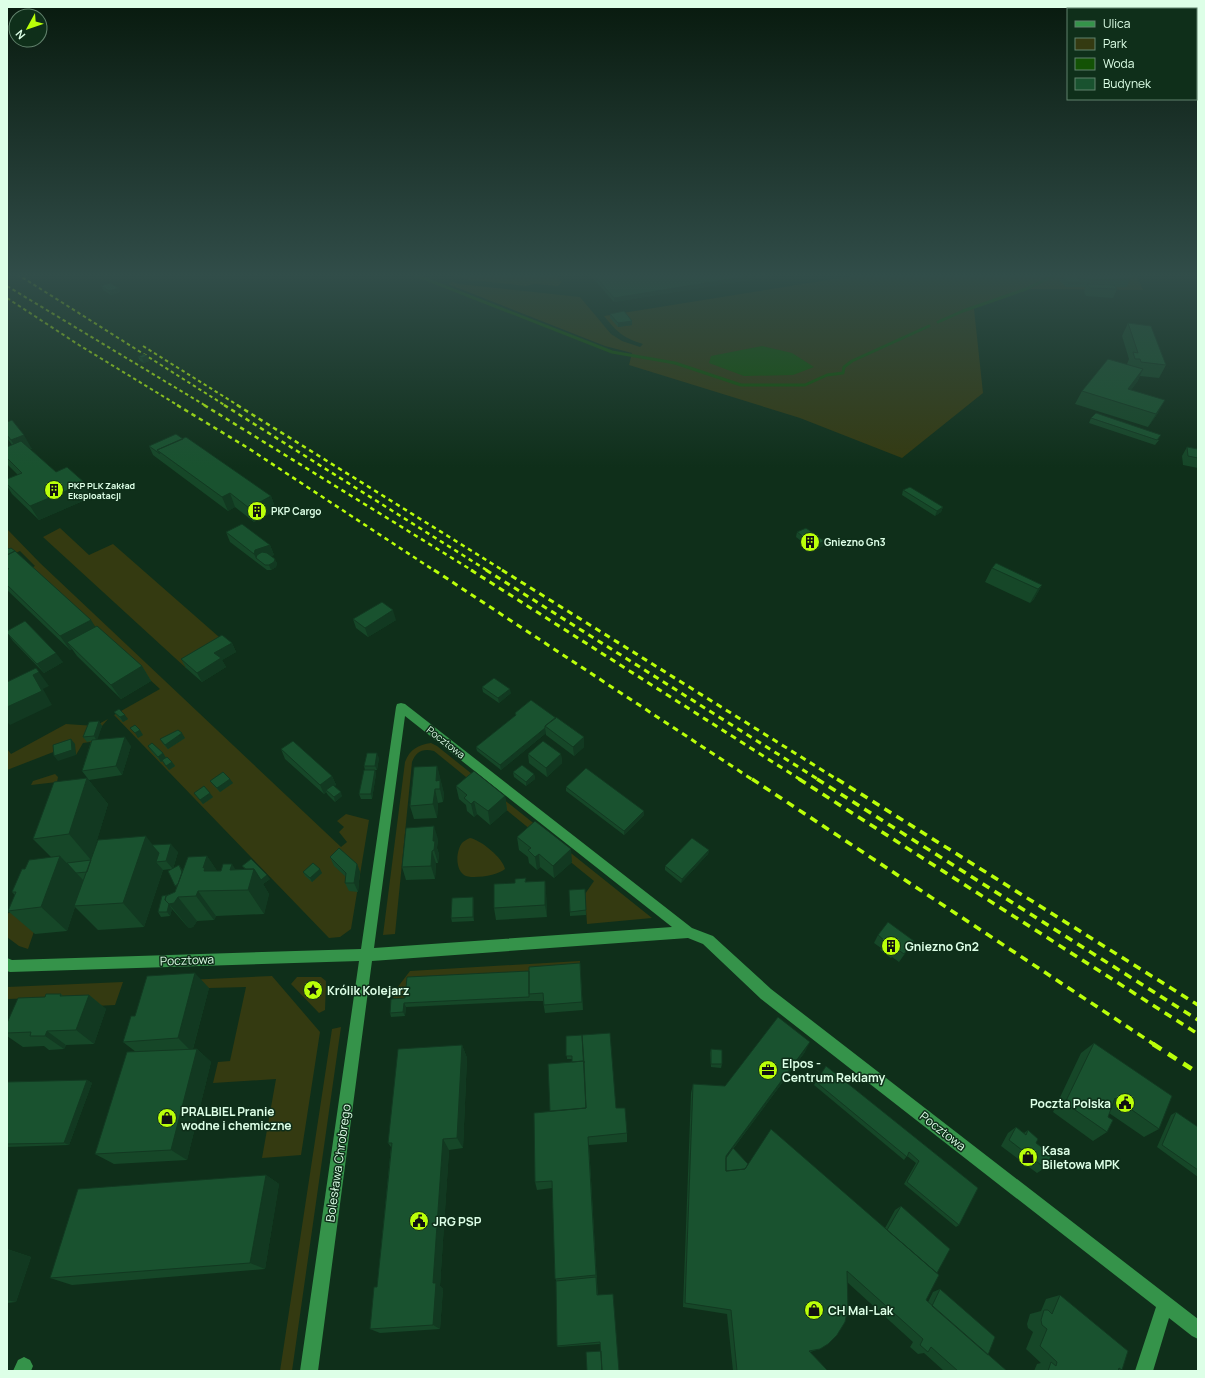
<svg xmlns="http://www.w3.org/2000/svg" width="1205" height="1378" font-family="Manrope,sans-serif">
	<style>
		.green { fill: #343a11 }
		.water { fill: #135205 }
		.lines { fill: none; stroke-linecap: round; stroke-linejoin: round }
		.stream { stroke: #135205; stroke-width: 3 }
		.minor { fill: #35934a; fill-rule: evenodd }
		.rail-far4 { stroke: #baff09; stroke-width: 2; stroke-dasharray: 3.5 3; stroke-linecap: butt }
		.rail-far3 { stroke: #baff09; stroke-width: 2.5; stroke-dasharray: 4.5 4; stroke-linecap: butt }
		.rail-far2 { stroke: #baff09; stroke-width: 3; stroke-dasharray: 6 5; stroke-linecap: butt }
		.rail-far1 { stroke: #baff09; stroke-width: 3.5; stroke-dasharray: 8 6; stroke-linecap: butt }
		.rail { stroke: #baff09; stroke-width: 4.5; stroke-dasharray: 10 8; stroke-linecap: butt }
		.wall { fill: #164728 }
		.shaded-wall { fill: #123921 }
		.building { fill: #19522f; stroke: #123921 }
		.labels { text-anchor: middle; dominant-baseline: central; stroke-width: 3; stroke-linejoin: round; paint-order: stroke }
		.far-poi-label { font-size: 9px; font-weight: bold; fill: #ddffe7; stroke: #0f2f1a; text-anchor: start }
		.poi-label { font-size: 10px; font-weight: bold; fill: #ddffe7; stroke: #0f2f1a; text-anchor: start }
		.street-label { font-size: 10px; fill: #ddffe7; stroke: #0f2f1a }
		.near-poi-label { font-size: 12px; font-weight: bold; fill: #ddffe7; stroke: #0f2f1a; text-anchor: start }
		.near-street-label { font-size: 12px; fill: #ddffe7; stroke: #0f2f1a }
	</style>
	<rect width="100%" height="100%" fill="#0f2f1a"/>
	<path class="green" d="M450 274H555L562 282 558 286 534 284 526 286 463 279Z
		M865 274H1136L1143 290 1026 289 972 309H974L983 393 902 458 800 418 629 365 632 353 605 346 448 284 452 282 459 284 580 297 611 334 622 341 640 347 643 344C623 338 617 332 604 316Z
		M60 528 89 555 113 544 227 644 186 668 43 537Z
		M7 529 40 563 341 847 347 842 339 832 344 827 337 821 346 814 369 820 351 929 340 937 329 938 114 715 160 689 29 569 35 566 20 551 11 555 7 553Z
		M108 719 102 726 92 727 87 741H97L83 743 76 755 74 744 7 770V749L11 754 66 724 95 726Z
		M431 743 437 746 652 918 587 924 585 894 594 881 434 751C422 748 416 752 412 762L395 934 383 935 405 762C410 749 418 745 431 743Z
		M55 774 58 777 57 782 31 785 33 781Z
		M470 838C481 840 503 858 505 869 499 875 471 880 464 875 455 869 456 851 462 843 464 841 467 839 470 838Z
		M47 894 28 949 19 946 7 937V914L30 901Z
		M580 961V971L406 1002 393 1003 394 992 410 971Z
		M272 976 320 1032 301 1155 262 1158 276 1079 213 1083 218 1062 230 1061 246 987 209 988 166 981Z
		M297 977H321L326 981 325 1010 319 1013 291 984Z
		M123 982 115 1005 35 1009 40 998 7 999V987Z
		M341 1027 292 1371H280L332 1029Z"/>
	<path class="water" d="M762 346 792 353 814 367 793 375 744 376 709 363 711 356Z"/>
	<g class="lines">
		<path class="stream" d="M413 274 612 352 675 363 741 385H805L827 375 843 373 844 367 852 361 929 326
			M938 322 963 311 1026 289 1057 274"/>
		<path class="minor" d="M401 703 405 704 692 928 713 936 771 989 1198 1319V1339L1192 1336 1169 1318 1153 1371H1135L1156 1307 761 999 703 944 688 938 372 961 318 1371H300L359 961 10 972 7 971V958L12 960 361 949 396 707 397 704ZM405 716 672 927 374 948Z
			M24 1357 30 1360 33 1366 31 1371H13L18 1360Z"/>
		<path class="rail-far4" d="M17 274 226 406
			M7 286 206 406
			M7 298 79 345 179 406
			M143 346 239 406"/>
		<path class="rail-far3" d="M177 405 248 448 435 571
			M204 405 473 571
			M224 405 488 571
			M237 405 504 571"/>
		<path class="rail-far2" d="M434 570 753 780
			M471 570 801 780
			M486 570 819 780
			M502 570 838 780"/>
		<path class="rail-far1" d="M752 779 1155 1045
			M799 779 1198 1034
			M817 779 1198 1020
			M837 779 1198 1005"/>
		<path class="rail" d="M1153 1044 1198 1073"/>
	</g>
	<path class="wall" d="M589 274H786L614 302Z
		M1081 274H1125L1130 279 1127 287H1116L1117 289 1113 298 1086 296 1084 292 1085 288 1083 286V287H1066L1060 281 1061 277 1079 278Z
		M101 286 119 288 120 292 111 295 103 290Z
		M610 314 632 321V325L618 327 610 318Z
		M1128 323 1166 365 1159 378 1140 376 1137 382 1131 390 1158 413 1148 427 1075 404 1082 391 1127 364 1129 359 1122 336Z
		M147 356 149 361 144 363 140 361 138 357Z
		M1091 418 1159 440 1155 445 1089 423Z
		M7 422 32 449H30L56 472 92 497 39 520 12 494 7 486V479L18 475 7 464V447L12 445 7 438Z
		M149 446 271 496 276 510 254 522 235 507 228 511 153 455Z
		M1187 447 1198 449V468L1183 465 1182 456Z
		M903 490 943 507 941 512 935 516 902 495Z
		M226 532 270 545 274 555 271 556 277 563 276 567 271 570H267L230 542Z
		M797 532 824 541 823 546 814 551 796 537Z
		M7 547 95 627 142 666 151 681 121 699 77 656 72 649 70 650 7 590Z
		M992 568 1042 585 1034 599 1030 603 985 582Z
		M353 619 396 620 368 637 356 628Z
		M7 633 63 662 44 673 13 641Z
		M232 643 236 652 222 660 226 667 202 682 186 668 181 659Z
		M482 687 511 693 499 703 483 692Z
		M531 700 584 747 574 756 546 735V733L501 770 477 751 476 747 515 716V713Z
		M114 712 128 719 123 722 117 716Z
		M99 721 102 726 97 739 131 746 122 775 89 780 82 771 91 741 87 742 83 737Z
		M185 738 168 749 163 744 160 739Z
		M148 746 163 753 166 758 172 762 175 766 169 770 162 761 161 762 151 751Z
		M281 749 332 776 336 785 334 786 342 796 335 802 328 795 326 792 324 794 285 759Z
		M528 754H561L562 763 547 777 529 763Z
		M379 758 377 770H375L376 774 372 799H361L359 794 365 770 364 766Z
		M437 766 444 794 443 802 438 803 437 818 414 819 410 806Z
		M513 772 534 774 535 779 526 786 514 777Z
		M87 778 108 804 92 856 152 845 178 852 173 869 183 870 207 856 217 871 245 869 242 866 270 879 263 884 269 894 264 914 216 916 214 920 197 921 193 927 189 928 185 924 172 909 170 916 161 917 158 912 167 895 175 892 177 888 171 869 163 870 144 927 98 930 75 907 67 931 35 934 8 911 15 895 12 892 25 869 51 857 33 839Z
		M210 781 233 783 220 792 213 785Z
		M456 786 505 796 507 810 490 825 477 814 474 817 467 811 466 805 459 799Z
		M566 787 644 811V815L624 835 566 791Z
		M194 793 213 797 203 804 197 797Z
		M517 837 572 862 554 878 540 867 537 870 529 863 528 857 519 850Z
		M438 839 437 848 439 854 438 863H436L435 879 406 880 402 867Z
		M709 850 708 854 681 883 665 870V866Z
		M330 857 357 864 360 872 358 892 349 891 345 883 346 877 334 866Z
		M303 872 322 873 312 882 305 876Z
		M526 878V882L545 881 546 893 547 917 496 920 494 908 515 883Z
		M585 889 586 915 570 916 569 890Z
		M473 897 474 901V921L452 922 451 918Z
		M878 935 914 941 899 962 892 957 891 958 880 950 881 948 874 943Z
		M580 963 583 1010 545 1013 543 1001H530L406 1007 405 1016 391 1017 390 1013 405 998 529 971Z
		M209 988 193 1049H197L211 1062 187 1160 114 1164 95 1154 136 1052 123 1042 135 1016Z
		M61 994 63 996 89 995 106 1009 94 1044 66 1045 64 1049 49 1050 44 1046 23 1047 7 1036V1023L45 997Z
		M566 1036 616 1108 627 1133V1142L589 1145 601 1351 600 1344 558 1347 557 1346 556 1281 552 1188 537 1190 535 1182 550 1111 572 1062V1059H567Z
		M1094 1043 1159 1129 1144 1137 1109 1113 1108 1117 1107 1132 1093 1141 1053 1112 1081 1053Z
		M462 1045 467 1058 463 1148 449 1150 440 1286 443 1289 440 1329 380 1333 370 1329 377 1287 391 1147 388 1143Z
		M711 1049 722 1064 721 1068 711 1067 710 1053Z
		M805 1052 733 1149 748 1164 885 1228 895 1210 901 1206 937 1273 926 1300 928 1302 933 1292 940 1289 988 1355 1007 1371H944L924 1353 918 1354 910 1347 913 1342 847 1282 820 1349 810 1352 828 1371H733L727 1314 683 1307 691 1093 693 1084 725 1086Z
		M826 1066 978 1188 959 1225 956 1227 904 1184 916 1163 907 1156 904 1160 814 1085Z
		M87 1080 92 1083 69 1145 7 1147V1082Z
		M1176 1112 1198 1127V1177L1157 1147 1171 1115Z
		M1016 1127 1024 1133 1028 1130 1045 1168 1037 1173 1001 1146 1008 1133Z
		M266 1175 279 1184 265 1269 72 1285 50 1278Z
		M7 1249 31 1257 16 1302 7 1303Z
		M1060 1295 1122 1370H1118V1371H1034L1037 1364 1041 1363 1026 1349 1033 1332 1028 1328 1027 1324 1030 1314 1041 1311 1046 1299Z"/>
	<path class="shaded-wall" d="M761 274H786L614 302V298Z
		M119 288 120 292 111 295 109 291Z
		M632 321V325L618 327V323Z
		M147 356 149 361 144 363 142 358Z
		M1143 369 1137 382 1122 402 1128 389Z
		M1165 400 1158 413 1148 427 1156 414Z
		M24 435 32 449 19 453 11 440Z
		M85 483 92 497 39 520 30 506Z
		M230 493 235 507 228 511 222 497Z
		M271 496 276 510 254 522 249 508Z
		M943 507 941 512 935 516 937 511Z
		M824 541 823 546 814 551 815 546Z
		M270 545 274 555 259 560 256 558 254 554 255 550Z
		M275 559 277 563 276 567 271 570 269 565Z
		M1042 585 1034 599 1030 603 1038 589Z
		M393 610 396 620 368 637 365 628Z
		M91 620 100 634 67 642 72 649 70 650 60 636Z
		M232 643 236 652 222 660 226 667 202 682 197 673 214 653Z
		M56 653 63 662 44 673 37 664Z
		M142 666 151 681 121 699 111 685Z
		M36 668 49 686 43 689 52 705 10 725 7 722V707L33 675Z
		M510 689 511 693 499 703 498 698Z
		M125 715 128 719 123 722 120 717Z
		M99 721 102 726 97 741 94 736Z
		M545 728 546 733 501 770 500 765Z
		M140 730 143 735 138 738 135 733Z
		M182 733 185 738 168 749 165 745Z
		M125 737 131 746 122 775 116 766Z
		M584 737V747L574 756 573 747Z
		M71 739 75 744 76 755 58 761 54 756Z
		M163 753 166 758 161 762 158 757Z
		M377 753 379 758 377 770 375 766Z
		M561 754 562 763 547 777 546 768Z
		M172 762 175 766 169 770 166 766Z
		M437 766 444 794 443 802 440 789 436 781Z
		M375 770 376 774 372 799 371 794Z
		M534 774 535 779 526 786V782Z
		M332 776 336 785 327 792 326 790V792L324 794 320 785Z
		M87 778 108 804 91 860 69 834Z
		M230 779 233 783 220 792 217 788Z
		M435 789 438 803 437 818 433 804Z
		M341 792 342 796 335 802 334 797Z
		M210 793 213 797 203 804 200 800Z
		M505 796 507 810 490 825 488 811Z
		M474 801 477 814 474 817 471 804Z
		M644 811V815L624 835V831Z
		M434 826 438 839 437 848 439 854 438 863 434 850 433 841Z
		M146 836 165 861 156 862 163 870 144 927 123 903Z
		M171 844 178 852 173 869 166 861Z
		M571 849 572 862 554 878 553 866Z
		M709 850 708 854 681 883 682 879Z
		M432 851 436 863 435 879 431 866Z
		M539 854 540 867 537 870 535 857Z
		M60 856 84 881 74 906 75 907 67 931 41 907Z
		M207 856 224 881 204 871 203 868Z
		M232 864 248 888 230 870Z
		M357 864 360 872 358 892 354 883Z
		M179 865 183 870 189 884 178 890 175 886Z
		M254 869 267 875 270 879 263 884 269 894 264 914 248 890Z
		M320 869 322 873 312 882 310 878Z
		M545 881 546 893 547 917 545 905Z
		M198 891 216 916 214 920 196 896Z
		M178 897 197 921 193 927 189 928 169 904Z
		M473 897 474 901V921L473 917Z
		M169 904 172 909 170 916 167 912Z
		M195 973 209 988 192 1052 178 1038Z
		M89 995 106 1009 94 1044 76 1030Z
		M404 1003 406 1007 405 1016 403 1012Z
		M47 1031 66 1045 64 1049 45 1036Z
		M810 1042 805 1052 723 1162 726 1156Z
		M462 1045 467 1058 463 1148 457 1138Z
		M197 1049 211 1062 187 1160 171 1150Z
		M87 1080 92 1083 69 1145 64 1143Z
		M443 1139 449 1150 440 1286 443 1289 440 1329 433 1325V1283Z
		M266 1175 279 1184 265 1269 250 1263Z
		M7 1249 31 1257 16 1302 7 1300Z"/>
	<path class="building" d="M593 274H761L614 298Z
		M1083 274H1125L1130 279 1089 280Z
		M1061 277H1077L1084 283H1068Z
		M110 283 119 288 109 291 101 286Z
		M1087 284 1114 285 1117 289 1090 288Z
		M624 311 632 321 618 323 610 314Z
		M1128 323 1151 326 1166 365 1141 362 1140 359H1135L1133 352 1138 353Z
		M144 354 147 356 142 358 138 357Z
		M1108 359 1143 369 1128 389 1165 400 1156 414 1082 391Z
		M1096 413 1161 435 1157 440 1091 418Z
		M12 420 24 435 11 440 7 435V422Z
		M176 434 183 439 157 450 160 454 149 446Z
		M186 437 271 496 249 508 230 493 222 497 157 450Z
		M21 441 56 472 67 467 85 483 30 506 7 484V479L22 473 7 458V447Z
		M1187 447 1198 449V458L1188 456Z
		M910 487 943 507 937 511 903 490Z
		M242 524 270 545 255 550 254 554 226 532Z
		M806 528 824 541 815 546 797 532Z
		M7 547 9 549 11 548 15 551 7 555Z
		M15 551 91 620 60 636 7 585V569H9L7 567V555Z
		M262 552 267 553 275 559 274 562 269 565H265L256 558 257 555Z
		M996 563 1042 585 1038 589 992 568Z
		M382 602 393 610 365 628 353 619Z
		M25 621 56 653 37 664 7 633V631Z
		M97 626 142 666 111 685 67 642Z
		M222 635 232 643 214 653 221 658 197 673 181 659Z
		M36 668 39 672 33 675 42 691 7 707V682Z
		M494 678 510 689 498 698 482 687Z
		M531 700 556 718 545 726V728L500 765 476 747 516 715 515 713Z
		M119 709 125 715 120 717 114 712Z
		M556 717 584 737 573 747 545 726Z
		M99 721 94 736 83 737 89 722Z
		M135 725 140 730 135 733 130 728Z
		M178 730 182 733 165 745 160 739Z
		M125 737 116 766 82 771 92 740Z
		M71 739 72 750 54 756 53 745Z
		M293 741 332 776 320 785 281 749Z
		M543 741 561 754 546 768 528 754Z
		M152 743 163 753 158 757 148 746Z
		M367 753H377L375 766H364Z
		M167 757 172 762 166 766 162 760Z
		M522 765 534 774 526 782 513 772Z
		M437 766 436 781 440 780V789H435L433 804 410 806 414 767Z
		M586 768 644 811 624 831 566 787Z
		M364 770H375L371 794H359Z
		M474 771 505 796 488 811 474 801 471 804 464 798 467 795 456 786Z
		M223 772 230 779 217 788 210 781Z
		M87 778 69 834 33 839 54 782Z
		M333 785 341 792 334 797 326 790Z
		M204 786 210 793 200 800 194 793Z
		M535 821 571 849 553 866 539 854 535 857 528 850 531 848 517 837Z
		M434 826 433 841H435L434 850 432 851 431 866 402 867 406 828Z
		M146 836 123 903 74 906 98 840Z
		M692 838 709 850 682 879 665 866Z
		M171 844 166 861 156 862 159 853 152 845Z
		M339 848 357 864 354 883H345L346 873 330 857Z
		M60 856 41 907 8 911 16 892H12L22 869H25L29 860Z
		M207 856 203 868 205 867 204 871H221L223 864H232L230 870 254 869 248 890 198 891 196 896 178 897 174 903 169 904 165 900 166 896 175 892 188 857Z
		M251 859 267 875 261 880 254 869H246L242 866Z
		M91 860 87 872 76 873 67 863Z
		M313 863 320 869 310 878 303 872Z
		M179 865 182 872 178 884 175 886 168 871Z
		M526 878 525 882 545 881V905L494 908V884L515 883V879Z
		M585 889 586 910 570 912 569 890Z
		M167 895 166 896 165 900 169 904 167 912H158L162 896Z
		M473 897V917L451 918 452 898Z
		M888 922 914 941 904 954 897 949 895 950 884 942 885 941 878 935Z
		M580 963 582 1002 544 1005 543 993 529 994V967Z
		M529 971V997L404 1003 403 1012 390 1013 391 999 405 998 407 977Z
		M195 973 178 1038 123 1042 131 1016H135L147 976Z
		M46 994H61L60 996 89 995 76 1030 47 1031 45 1036H30L31 1032 7 1033V1023L18 998 45 997Z
		M778 1017 810 1042 726 1156V1171L745 1169 771 1129 939 1275 926 1300 1007 1371H958L931 1347 928 1352 920 1345 923 1339 847 1271 848 1308 845 1322 837 1335 828 1344 820 1349 809 1351 828 1371H737L731 1310 685 1303 693 1084 725 1086Z
		M610 1033 616 1108H625L627 1133 588 1137 596 1275 555 1279 552 1181 535 1182 534 1113 586 1108 582 1035Z
		M582 1035 584 1063V1061L572 1062V1056H566V1036Z
		M1094 1043 1172 1096 1159 1129 1115 1098 1108 1117 1113 1120 1107 1132 1065 1103Z
		M462 1045 457 1138 443 1139 433 1283H436L433 1325 370 1329 374 1287H377L392 1143H388L398 1049Z
		M197 1049 171 1150 95 1154 127 1052Z
		M711 1049 722 1050V1064H711Z
		M584 1061 586 1108 550 1111 548 1064Z
		M826 1066 978 1188 959 1225 907 1182 919 1161 909 1152 907 1157 816 1082Z
		M87 1080 64 1143 7 1144V1082Z
		M1176 1112 1198 1127V1170L1162 1145Z
		M1016 1127 1026 1135 1028 1130 1038 1139 1036 1143 1052 1155 1045 1168 1009 1140Z
		M733 1148 748 1164 745 1169 726 1171V1158Z
		M266 1175 250 1263 50 1278 78 1189Z
		M901 1206 950 1249 937 1273 887 1230Z
		M596 1277 597 1295 613 1294 619 1371H602L600 1342 557 1346 556 1281Z
		M940 1289 995 1337 988 1355 932 1306Z
		M1060 1295 1128 1351 1122 1370 1119 1368 1118 1371H1048L1051 1362 1056 1366 1057 1362 1040 1346 1047 1329 1042 1325 1041 1320 1044 1310H1048L1052 1314Z
		M601 1351 602 1371H587L586 1352Z"/>
	<linearGradient id="sky" x2="0" y2="1"><stop stop-color="#081a0e"/><stop offset="0.59" stop-color="#314d49"/><stop offset="1" stop-color="#314d49" stop-opacity="0"/></linearGradient>
	<rect width="1205" height="467" fill="url(#sky)"/>
	<defs>
		<symbol id="building-disc" viewBox="-11 -11 22 22"><circle r="9.5" fill="#baff09" stroke="#0f2f1a"/><path d="M-4-6H4V6H1V3H-1V6H-4ZM-2.5-4.3h1.7v1.8h-1.7ZM.8-4.3h1.7v1.8H.8ZM-2.5-1h1.7V.8h-1.7ZM.8-1h1.7V.8H.8Z" fill="#111"/></symbol>
		<symbol id="sight-disc" viewBox="-11 -11 22 22"><circle r="9.5" fill="#baff09" stroke="#0f2f1a"/><path d="M0-6L1.8-2.2L6-1.7L2.9 1.2L3.7 5.4L0 3.3L-3.7 5.4L-2.9 1.2L-6-1.7L-1.8-2.2Z" fill="#111"/></symbol>
		<symbol id="office-disc" viewBox="-11 -11 22 22"><circle r="9.5" fill="#baff09" stroke="#0f2f1a"/><path d="M-6-3h4V-5.5h4V-3h4V5H-6ZM-1-4.5V-3h2v-1.5ZM-6 0V1H6V0Z" fill="#111"/></symbol>
		<symbol id="civic-disc" viewBox="-11 -11 22 22"><circle r="9.5" fill="#baff09" stroke="#0f2f1a"/><path d="M-.6-6.5H3V-4.5H.6V-3L4-1V1h2V6H-6V1h2V-1L-.6-3ZM-1.2 2.5V6h2.4V2.5Z" fill="#111"/></symbol>
		<symbol id="shop-disc" viewBox="-11 -11 22 22"><circle r="9.5" fill="#baff09" stroke="#0f2f1a"/><path d="M-5-2.5h2.3a2.7 3.5 0 0 1 5.4 0H5L5.5 6h-11ZM-1.5-2.5h3a1.5 2.3 0 0 0-3 0Z" fill="#111"/></symbol>
	</defs>
	<g fill-rule="evenodd">
		<use href="#building-disc" x="43" y="479" width="22" height="22"/>
		<use href="#building-disc" x="246" y="500" width="22" height="22"/>
		<use href="#building-disc" x="799" y="531" width="22" height="22"/>
		<use href="#building-disc" x="880" y="935" width="22" height="22"/>
		<use href="#sight-disc" x="302" y="979" width="22" height="22"/>
		<use href="#office-disc" x="757" y="1059" width="22" height="22"/>
		<use href="#civic-disc" x="1114" y="1092" width="22" height="22"/>
		<use href="#shop-disc" x="156" y="1107" width="22" height="22"/>
		<use href="#shop-disc" x="1017" y="1146" width="22" height="22"/>
		<use href="#civic-disc" x="408" y="1210" width="22" height="22"/>
		<use href="#shop-disc" x="803" y="1299" width="22" height="22"/>
	</g>
	<g class="labels">
		<g class="far-poi-label">
			<text x="68" y="485">PKP PLK Zakład<tspan x="68" dy="10">Eksploatacji</tspan></text>
		</g>
		<g class="poi-label">
			<text x="271" y="511">PKP Cargo</text>
			<text x="824" y="542">Gniezno Gn3</text>
		</g>
		<g class="street-label">
			<text transform="translate(446 742) rotate(38)">Pocztowa</text>
		</g>
		<g class="near-poi-label">
			<text x="905" y="946">Gniezno Gn2</text>
			<text x="327" y="990">Królik Kolejarz</text>
			<text x="782" y="1063">Elpos -<tspan x="782" dy="14">Centrum Reklamy</tspan></text>
			<text x="1111" y="1103" text-anchor="end">Poczta Polska</text>
			<text x="181" y="1111">PRALBIEL Pranie<tspan x="181" dy="14">wodne i chemiczne</tspan></text>
			<text x="1042" y="1150">Kasa<tspan x="1042" dy="14">Biletowa MPK</tspan></text>
			<text x="433" y="1221">JRG PSP</text>
			<text x="828" y="1310">CH Mal-Lak</text>
		</g>
		<g class="near-street-label">
			<text transform="translate(187 960) rotate(-2)">Pocztowa</text>
			<text transform="translate(943 1131) rotate(38)">Pocztowa</text>
			<text transform="translate(338 1163) rotate(-82)">Bolesława Chrobrego</text>
		</g>
	</g>
	<rect width="1205" height="1378" fill="none" stroke="#ddffe7" stroke-width="16"/>
	<rect x="1067" y="8" width="130" height="92" fill="#0f2f1a" stroke="#61826c"/>
	<rect x="1075" y="21" width="20" height="6" fill="#35934a" stroke="#61826c"/>
	<text x="1103" y="28" font-size="12" fill="#ddffe7">Ulica</text>
	<rect x="1075" y="38" width="20" height="12" fill="#343a11" stroke="#61826c"/>
	<text x="1103" y="48" font-size="12" fill="#ddffe7">Park</text>
	<rect x="1075" y="58" width="20" height="12" fill="#135205" stroke="#61826c"/>
	<text x="1103" y="68" font-size="12" fill="#ddffe7">Woda</text>
	<rect x="1075" y="78" width="20" height="12" fill="#19522f" stroke="#61826c"/>
	<text x="1103" y="88" font-size="12" fill="#ddffe7">Budynek</text>
	<g transform="translate(28 28) rotate(230)"><circle r="19" fill="#0f2f1a" stroke="#61826c"/>
	<path d="M0-3L7 15L0 10L-7 15Z" fill="#baff09"/>
	<text y="-6" font-size="11" font-weight="bold" text-anchor="middle" fill="#ddffe7">N</text>
	</g>
</svg>
